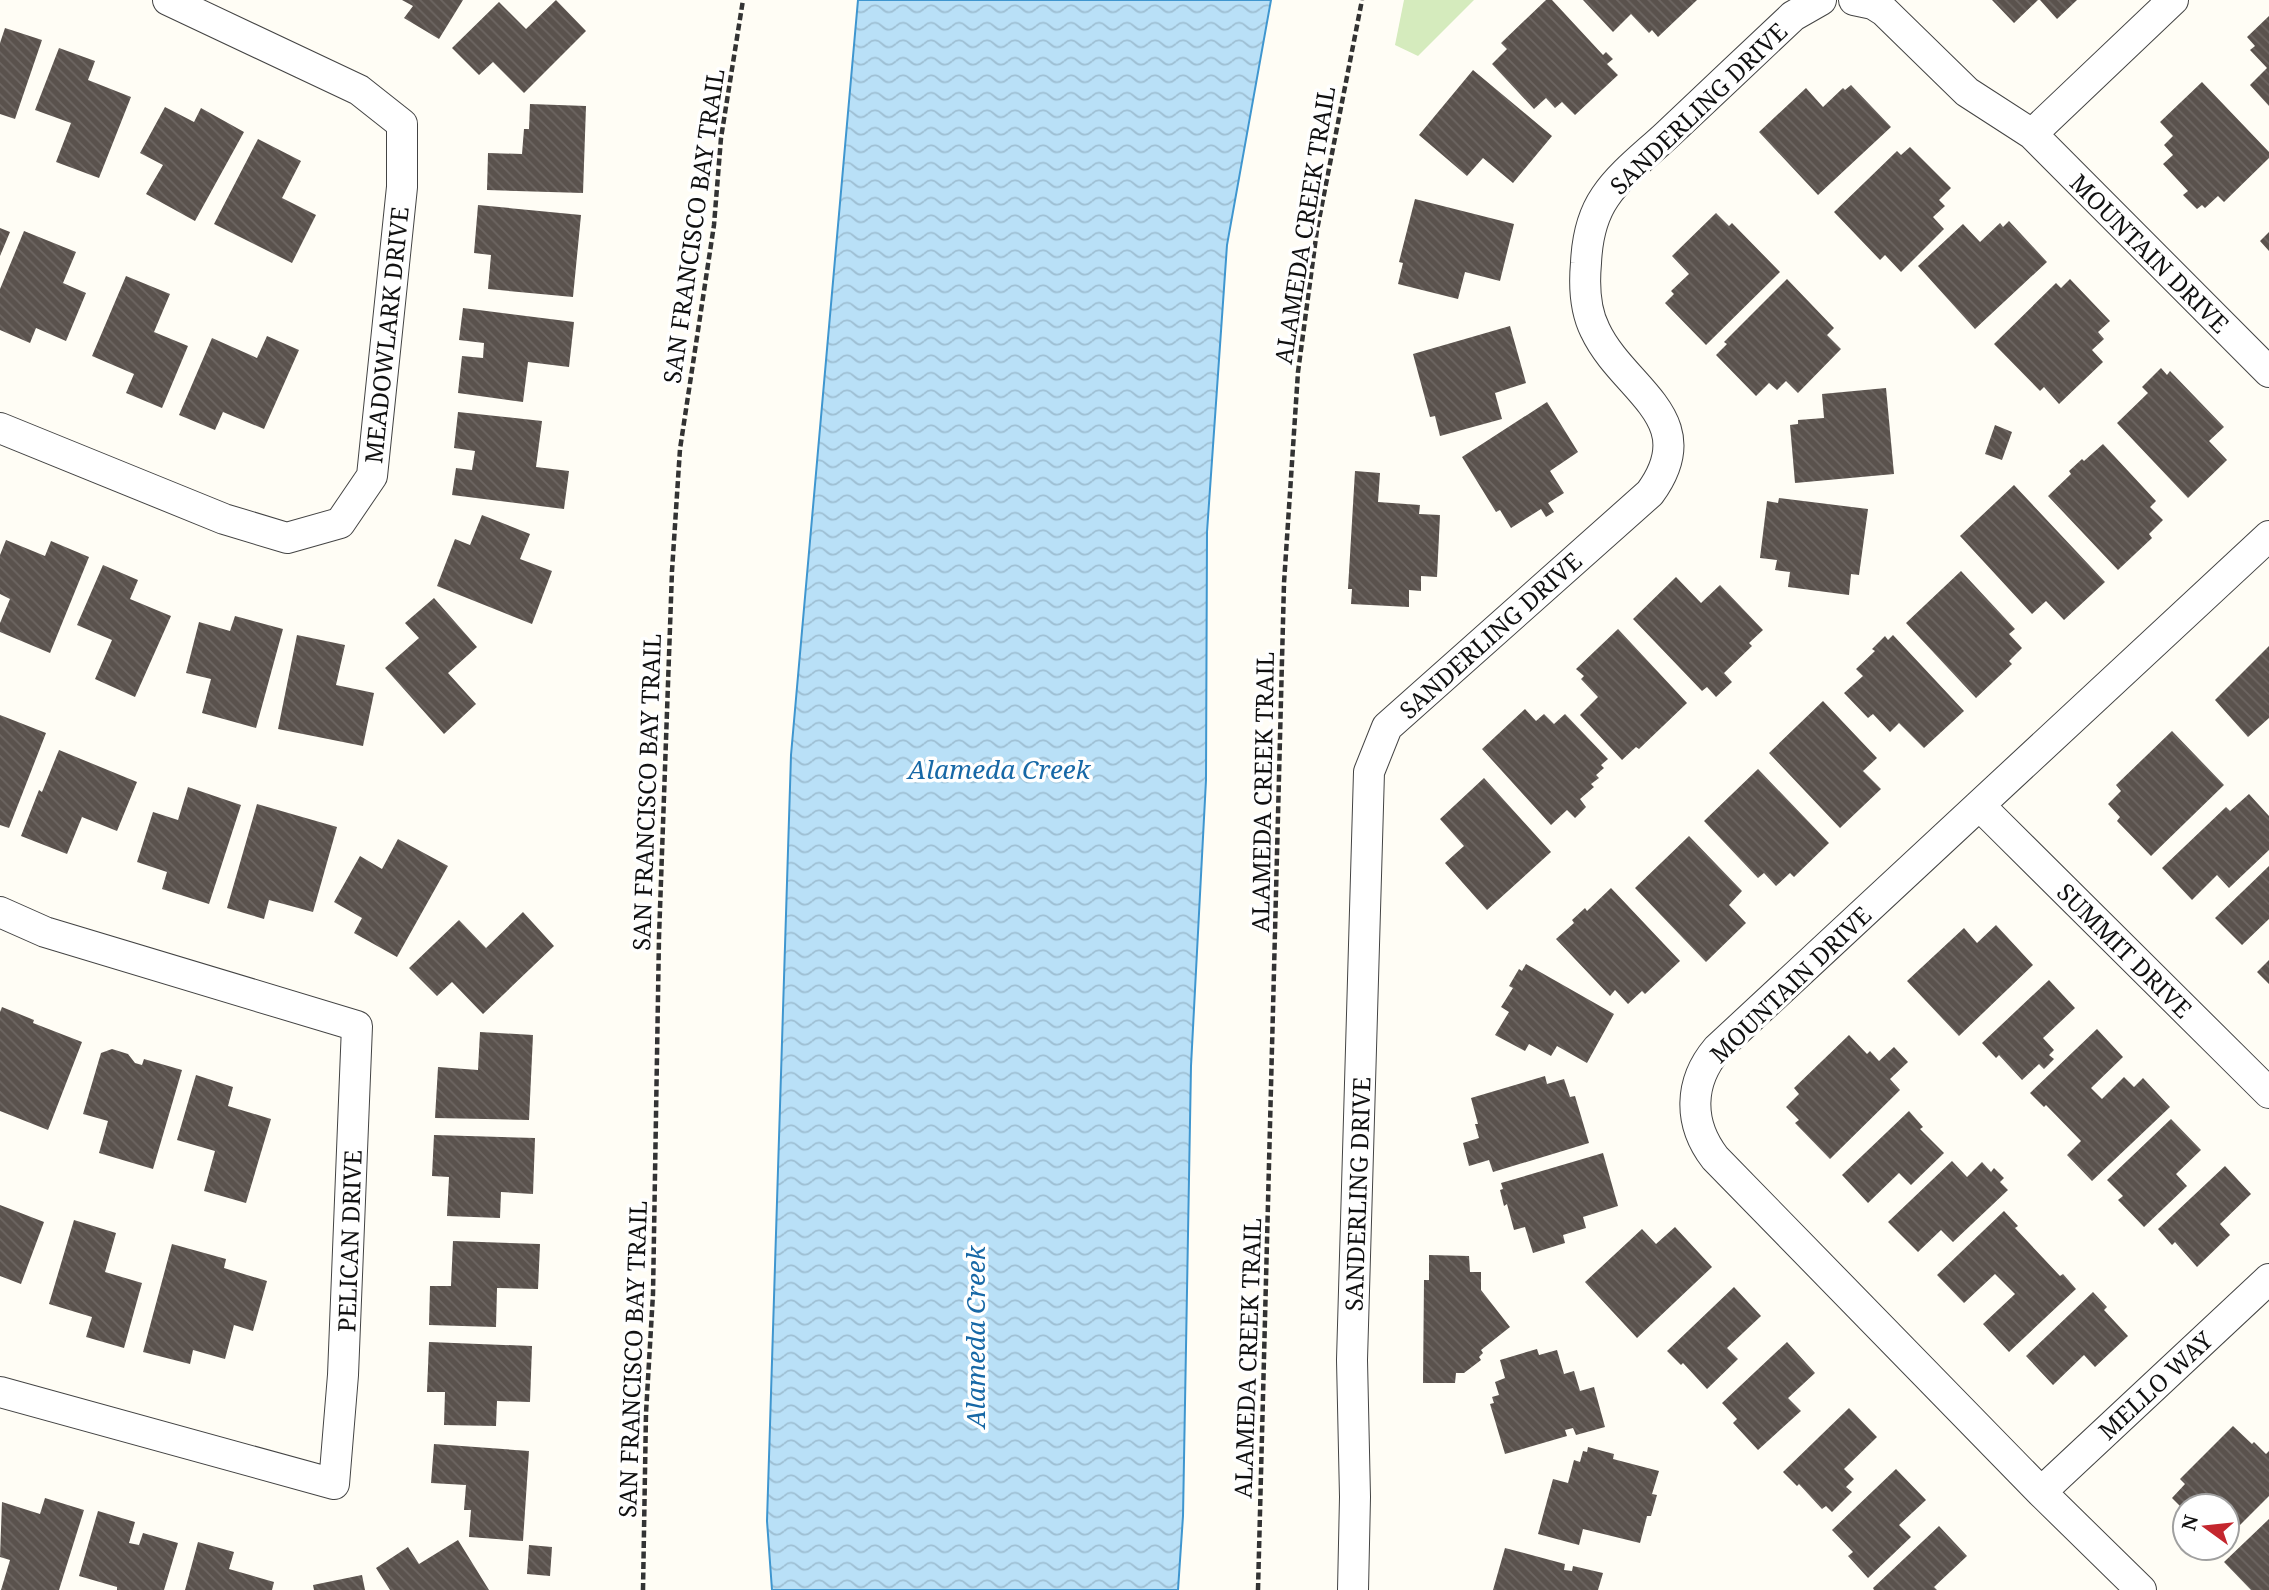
<svg xmlns="http://www.w3.org/2000/svg" width="2269" height="1590" font-family="'Noto Serif',serif">
	<style>
		.park { fill: #d5ebbd }
		.water { fill: url(#water-waves); stroke: #3f96cf; stroke-width: 2 }
		.building { fill: url(#building-back-hatch) }
		.lines { fill: none; stroke-linecap: round; stroke-linejoin: round }
		.minor-casing { stroke: #444; stroke-width: 32 }
		.path { stroke: #333; stroke-width: 4.5; stroke-dasharray: 7 3.5; stroke-linecap: butt }
		.minor { stroke: #fff; stroke-width: 30 }
		.labels { text-anchor: middle; dominant-baseline: central; stroke-width: 7; stroke-linejoin: round; paint-order: stroke }
		.street-label { font-size: 24px; fill: #111; stroke: #fff }
		.water-label { font-size: 26px; font-style: italic; fill: #1768a6; stroke: #fff }
	</style>
	<defs>
		<pattern id="water-waves" width="16" height="10" patternUnits="userSpaceOnUse" patternTransform="scale(1.75)"><rect width="16" height="10" fill="#b9e0f7"/><path d="M0 5q4-4 8 0t8 0" fill="none" stroke="#9ebfd3"/></pattern>
		<pattern id="building-back-hatch" width="6" height="6" patternUnits="userSpaceOnUse" patternTransform="scale(1.75)"><rect width="6" height="6" fill="#5a524d"/><path d="M-1 5l2 2M0 0l6 6M5-1l2 2" fill="none" stroke="#6d6662"/></pattern>
	</defs>
	<rect width="100%" height="100%" fill="#fffdf5"/>
	<path class="park" d="M1404 0H1474L1418 56 1395 45Z"/>
	<path class="water" d="M858 0H1271L1227 245 1207 532 1206 780 1191 1066 1183 1516 1178 1590H772L767 1521 791 755Z"/>
	<path class="building" d="M402 0H463L439 39 404 18 413 6Z
		M556 0 586 31 524 93 493 62 479 75 452 48 499 2 526 29Z
		M1546 0H1552L1603 55 1606 52 1613 59 1607 64 1618 75 1575 115 1562 102 1555 108 1546 98 1534 109 1492 64 1507 49 1501 43Z
		M1583 0H1697L1658 37 1652 30 1649 33 1631 14 1613 32Z
		M1992 0H2038L2014 23Z
		M2040 0H2077L2057 19Z
		M2269 16V106L2250 85 2267 68 2250 50 2255 46 2247 37Z
		M5 28 42 40 15 119 0 114V43Z
		M59 48 95 61 88 80 131 97 99 178 56 162 71 123 35 110Z
		M1473 70 1552 136 1513 183 1483 158 1467 176 1419 135Z
		M2202 82 2269 152V158L2224 202 2218 196 2205 208 2202 205 2197 209 2183 195 2188 191 2163 164 2173 155 2164 145 2173 136 2160 122Z
		M1851 85 1891 127 1818 195 1759 132 1806 88 1823 107 1843 88 1845 90Z
		M530 104 586 106 583 193 487 190 488 153 522 154 524 129H529Z
		M165 107 194 122 201 108 244 132 195 221 146 194 163 165 140 153Z
		M258 139 301 161 282 198 316 215 292 263 214 224Z
		M1910 147 1951 188 1939 200 1945 206 1933 217 1944 229 1901 272 1885 255 1880 260 1834 212 1897 151 1901 155Z
		M1415 199 1514 224 1500 281 1465 272 1458 299 1398 284 1403 263 1399 262Z
		M478 205 581 215 573 297 488 289 491 255 474 253Z
		M1716 213 1729 226 1732 223 1780 272 1706 345 1665 303 1674 294 1671 291 1689 274 1672 256Z
		M2009 221 2047 262 1975 329 1918 266 1963 224 1980 242 2000 223 2003 227Z
		M0 228 10 232 0 256Z
		M24 231 76 252 63 283 86 293 66 341 36 328 30 343 0 330V289Z
		M2269 232V251L2260 241Z
		M126 276 170 294 154 332 188 346 162 408 126 393 134 374 92 356Z
		M1787 279 1834 328 1827 335 1841 349 1798 393 1786 381 1777 390 1769 383 1756 396 1716 355 1727 344 1724 342Z
		M2070 279 2110 321 2098 332 2104 339 2092 350 2103 362 2059 404 2044 387 2040 391 1994 344 2056 283 2061 288Z
		M463 308 574 322 569 367 528 362 523 402 458 393 462 356 483 358 484 343 459 340Z
		M1510 326 1526 383 1495 393 1502 419 1440 436 1435 416 1430 417 1413 354Z
		M267 336 299 350 264 429 223 412 215 430 179 415 212 338 257 358Z
		M2161 368 2167 375 2170 371 2224 427 2209 441 2227 460 2188 498 2117 423 2148 393 2142 387Z
		M1886 388 1894 474 1795 483 1790 425 1798 424V420L1824 418 1822 394Z
		M1547 402 1578 452 1550 471 1564 493 1548 503 1554 512 1546 517 1541 509 1511 528 1500 510 1496 512 1462 457Z
		M458 412 542 421 536 467 569 471 564 509 452 495 456 468 472 470 475 451 454 448Z
		M1995 425 2012 432 2002 460 1985 454Z
		M2103 444 2156 501 2150 507 2163 520 2149 534 2152 538 2118 570 2048 496 2071 474 2069 471 2082 459 2084 461Z
		M1355 471 1380 473 1378 502 1420 505 1419 514 1440 515 1437 577 1421 576V591L1409 590V607L1351 604 1352 589H1348Z
		M2014 485 2105 582 2064 620 2046 601 2032 614 1960 536Z
		M1779 498 1868 509 1859 575 1851 574 1849 595 1788 587 1790 572 1775 570 1777 560 1760 558 1767 501 1778 503Z
		M482 515 530 534 520 559 552 571 532 624 437 586 455 539 470 545Z
		M6 540 45 556 51 541 89 557 50 653 0 632V623L10 599 0 594V555Z
		M103 565 138 580 130 599 171 616 135 697 95 679 112 640 77 625Z
		M1961 571 2015 629 2009 634 2022 648 2009 661 2012 664 1976 698 1906 623Z
		M1676 577 1701 603 1720 585 1763 630 1749 643 1752 646 1724 673 1732 682 1716 697 1707 687 1702 691 1633 619Z
		M434 598 477 647 448 673 476 704 444 734 385 668 419 638 405 623Z
		M235 616 283 629 256 728 202 713 211 679 186 673 199 622 230 631Z
		M1618 629 1687 703 1639 749 1636 747 1622 760 1580 715 1598 697 1581 679 1584 676 1576 669Z
		M297 635 345 645 336 685 374 693 363 746 278 729Z
		M1893 635 1964 711 1924 748 1899 723 1890 732 1873 714 1868 718 1844 693 1863 676 1856 669 1875 651 1872 649 1885 636 1888 640Z
		M2269 646V718L2248 737 2215 700Z
		M1823 701 1877 758 1863 771 1881 789 1840 828 1769 753Z
		M1525 709 1536 721 1544 714 1554 724 1565 714 1608 759 1601 765 1604 768 1596 775 1599 778 1591 784 1594 787 1580 799 1586 807 1575 818 1567 810 1551 825 1482 749Z
		M0 715 46 733 9 828 0 825Z
		M2172 731 2224 785 2151 856 2117 821 2120 817 2108 804 2121 791 2116 785Z
		M59 750 137 782 117 831 82 817 67 854 21 836 39 790 42 792Z
		M1758 769 1829 843 1794 877 1790 873 1776 886 1764 873 1758 878 1704 821Z
		M1484 778 1551 852 1487 910 1445 863 1464 846 1440 819Z
		M188 787 241 805 209 904 162 889 167 872 137 862 153 812 178 820Z
		M2249 794 2269 816V850L2229 888 2217 875 2192 900 2162 868 2226 807 2230 811Z
		M257 804 337 827 313 912 269 900 264 919 227 908Z
		M1689 836 1742 891 1729 905 1746 923 1706 962 1635 888Z
		M398 839 448 866 397 957 354 933 362 918 334 902 360 856 382 869Z
		M2269 866V919L2242 945 2215 918Z
		M1611 888 1680 961 1645 994 1642 991 1628 1004 1615 990 1610 996 1556 939 1574 923 1572 920 1585 908 1587 911Z
		M523 912 554 946 483 1014 452 982 437 996 409 968 459 920 486 948Z
		M1996 925 2033 965 1959 1036 1907 981 1964 928 1977 943Z
		M2269 960V984L2257 972Z
		M1526 964 1614 1014 1587 1063 1557 1046 1551 1056 1529 1044 1525 1051 1495 1035 1509 1012 1501 1007 1513 988 1509 986 1519 969 1522 971Z
		M2049 980 2075 1008 2043 1038 2054 1050 2049 1055 2054 1059 2044 1069 2039 1064 2022 1080 1999 1055 1996 1058 1982 1043Z
		M2 1007 34 1020 33 1023 82 1042 48 1130 0 1111V1012Z
		M2097 1029 2123 1057 2091 1088 2102 1099 2124 1077 2134 1087 2143 1078 2170 1107 2092 1181 2067 1155 2081 1141 2046 1105 2044 1107 2030 1093Z
		M480 1032 533 1035 529 1120 435 1118 438 1067 478 1070Z
		M1849 1035 1867 1054 1870 1051 1879 1061 1894 1047 1908 1062 1890 1079 1900 1090 1830 1159 1795 1123 1799 1120 1786 1107 1799 1094 1794 1088Z
		M112 1049 128 1054 135 1063 142 1065 144 1059 182 1070 153 1169 99 1153 108 1121 83 1114 101 1053Z
		M196 1075 233 1087 228 1106 271 1119 246 1203 204 1191 215 1151 177 1140Z
		M1545 1076 1547 1084 1564 1079 1570 1097 1575 1096 1589 1143 1493 1172 1489 1160 1469 1166 1463 1143 1479 1138 1475 1124H1478L1471 1098Z
		M1909 1111 1923 1127 1920 1129 1944 1153 1911 1185 1899 1173 1868 1203 1842 1175Z
		M2171 1119 2201 1150 2176 1174 2187 1186 2144 1227 2118 1200 2123 1196 2107 1180Z
		M434 1135 535 1138 533 1194 501 1192 500 1218 447 1216 449 1177 432 1176Z
		M1603 1153 1618 1206 1583 1217 1586 1228 1563 1235 1565 1243 1533 1253 1525 1227 1514 1230 1507 1204 1504 1206 1500 1190 1503 1189 1501 1183Z
		M1952 1161 1967 1177 1982 1162 1991 1172 1994 1168 2004 1178 2000 1182 2008 1190 1953 1242 1941 1230 1918 1252 1888 1222Z
		M2225 1166 2251 1194 2220 1224 2230 1235 2197 1267 2175 1242 2172 1245 2158 1229Z
		M0 1205 44 1222 21 1284 0 1276Z
		M2004 1211 2018 1226 2015 1228 2060 1276 2063 1274 2076 1289 2009 1352 1983 1324 2015 1294 1995 1274 1964 1303 1937 1275Z
		M74 1220 116 1233 105 1272 142 1283 124 1348 86 1337 92 1317 49 1304Z
		M1675 1227 1712 1267 1637 1338 1585 1282 1642 1229 1656 1244Z
		M453 1241 540 1244 538 1289 497 1288 496 1327 429 1325 430 1286H451Z
		M172 1244 226 1259 224 1268 267 1281 253 1331 234 1325 225 1359 193 1350 190 1364 143 1352Z
		M1429 1255 1469 1256 1470 1272H1481V1290L1510 1327 1481 1350 1483 1353 1479 1357 1481 1360 1464 1373H1456L1455 1383H1423L1424 1280H1429Z
		M1734 1287 1761 1316 1727 1348 1738 1359 1707 1389 1683 1363 1681 1365 1667 1351Z
		M2093 1292 2107 1307 2104 1310 2128 1336 2095 1367 2084 1355 2053 1385 2026 1356Z
		M429 1342 532 1346 530 1402 497 1401 496 1426 444 1425 445 1392H427Z
		M1787 1342 1815 1373 1788 1398 1801 1411 1758 1450 1733 1423 1737 1419 1722 1403Z
		M1537 1349 1539 1355 1557 1350 1564 1374 1574 1371 1580 1391 1594 1387 1605 1427 1576 1435 1573 1428 1565 1430 1567 1436 1505 1454 1490 1404 1494 1403 1492 1397 1499 1395 1495 1382 1505 1378 1500 1360Z
		M1849 1408 1877 1437 1844 1469 1854 1479 1846 1487 1852 1492 1832 1512 1826 1506 1822 1509 1799 1484 1797 1486 1783 1472Z
		M2233 1426 2252 1444 2254 1442 2266 1454 2269 1451V1496L2227 1538V1506H2185V1518L2181 1514 2185 1511 2172 1498 2185 1484 2180 1479Z
		M434 1444 529 1451 523 1541 469 1537 471 1510H464L466 1485 431 1483Z
		M1588 1447 1614 1454 1613 1459 1659 1471 1652 1494 1657 1495 1651 1516H1647L1640 1543 1583 1529 1579 1545 1538 1534 1553 1479 1568 1483 1574 1460 1580 1462 1583 1451 1587 1452Z
		M1896 1469 1926 1500 1899 1525 1911 1537 1868 1578 1848 1556 1853 1552 1832 1530Z
		M45 1498 84 1510 59 1590H1L10 1560 0 1557 2 1502 40 1514Z
		M98 1511 135 1522 129 1543 139 1545 143 1533 178 1543 164 1590H117V1587L79 1576Z
		M2269 1519V1590H2251L2224 1562Z
		M1939 1526 1967 1556 1934 1587 1937 1590H1874L1873 1588Z
		M458 1540 489 1590H390L376 1568 408 1547 419 1564Z
		M198 1542 234 1552 229 1569 274 1582 272 1590H185Z
		M529 1545 552 1547 550 1576 527 1574Z
		M1505 1548 1565 1564 1564 1570 1572 1571 1573 1566 1603 1573 1598 1590H1493Z
		M362 1575 365 1590H314L313 1585Z"/>
	<g class="lines">
		<defs>
			<path id="minor" d="M1854 0 1873 4 1884 11 1967 92 2032 134 2173 0
				M2032 134 2269 372
				M0 428 224 519 287 538 340 523 372 476 402 187V124L359 90 168 0
				M1980 806 2269 1093
				M0 912 45 932 357 1026 343 1375 334 1484 0 1392
				M2041 1492 2269 1279
				M1353 1590 1355 1497 1352 1360 1369 772 1387 727 1650 493C1705 418 1623 390 1595 330 1585 310 1584 285 1586 263 1587 240 1592 216 1605 197 1621 173 1648 153 1669 133 1710 94 1752 55 1793 16L1821 0
				M2141 1590 2041 1492 1715 1158C1688 1123 1689 1082 1717 1049L2269 536"/>
		</defs>
		<use href="#minor" class="minor-casing"/>
		<path class="path" d="M643 1590 646 1413 653 1294 659 937 672 571 680 449 714 225 721 138 743 0
			M1258 1590 1284 583 1298 372 1317 230 1362 0"/>
		<use href="#minor" class="minor"/>
	</g>
	<g class="labels">
		<g class="street-label">
			<text transform="translate(1698 108) rotate(-44)">SANDERLING DRIVE</text>
			<text transform="translate(1304 225) rotate(-81)">ALAMEDA CREEK TRAIL</text>
			<text transform="translate(693 226) rotate(-82)">SAN FRANCISCO BAY TRAIL</text>
			<text transform="translate(2150 253) rotate(45)">MOUNTAIN DRIVE</text>
			<text transform="translate(386 335) rotate(-84)">MEADOWLARK DRIVE</text>
			<text transform="translate(1490 635) rotate(-42)">SANDERLING DRIVE</text>
			<text transform="translate(646 792) rotate(-88)">SAN FRANCISCO BAY TRAIL</text>
			<text transform="translate(1262 792) rotate(-89)">ALAMEDA CREEK TRAIL</text>
			<text transform="translate(2125 950) rotate(45)">SUMMIT DRIVE</text>
			<text transform="translate(1790 984) rotate(-44)">MOUNTAIN DRIVE</text>
			<text transform="translate(1357 1194) rotate(-88)">SANDERLING DRIVE</text>
			<text transform="translate(349 1241) rotate(-88)">PELICAN DRIVE</text>
			<text transform="translate(1247 1358) rotate(-88)">ALAMEDA CREEK TRAIL</text>
			<text transform="translate(632 1359) rotate(-88)">SAN FRANCISCO BAY TRAIL</text>
			<text transform="translate(2155 1385) rotate(-43)">MELLO WAY</text>
		</g>
		<g class="water-label">
			<text x="999" y="769">Alameda Creek</text>
			<text transform="translate(975 1337) rotate(-90)">Alameda Creek</text>
		</g>
	</g>
	<g transform="translate(2206 1527) rotate(285)"><circle r="33" fill="#ffffff" stroke="#a0a0a0" stroke-width="2"/>
	<path d="M0-5L12 26L0 18L-12 26Z" fill="#c4262e"/>
	<text y="-10" font-size="19" font-weight="bold" text-anchor="middle" fill="#111111">N</text>
	</g>
</svg>
